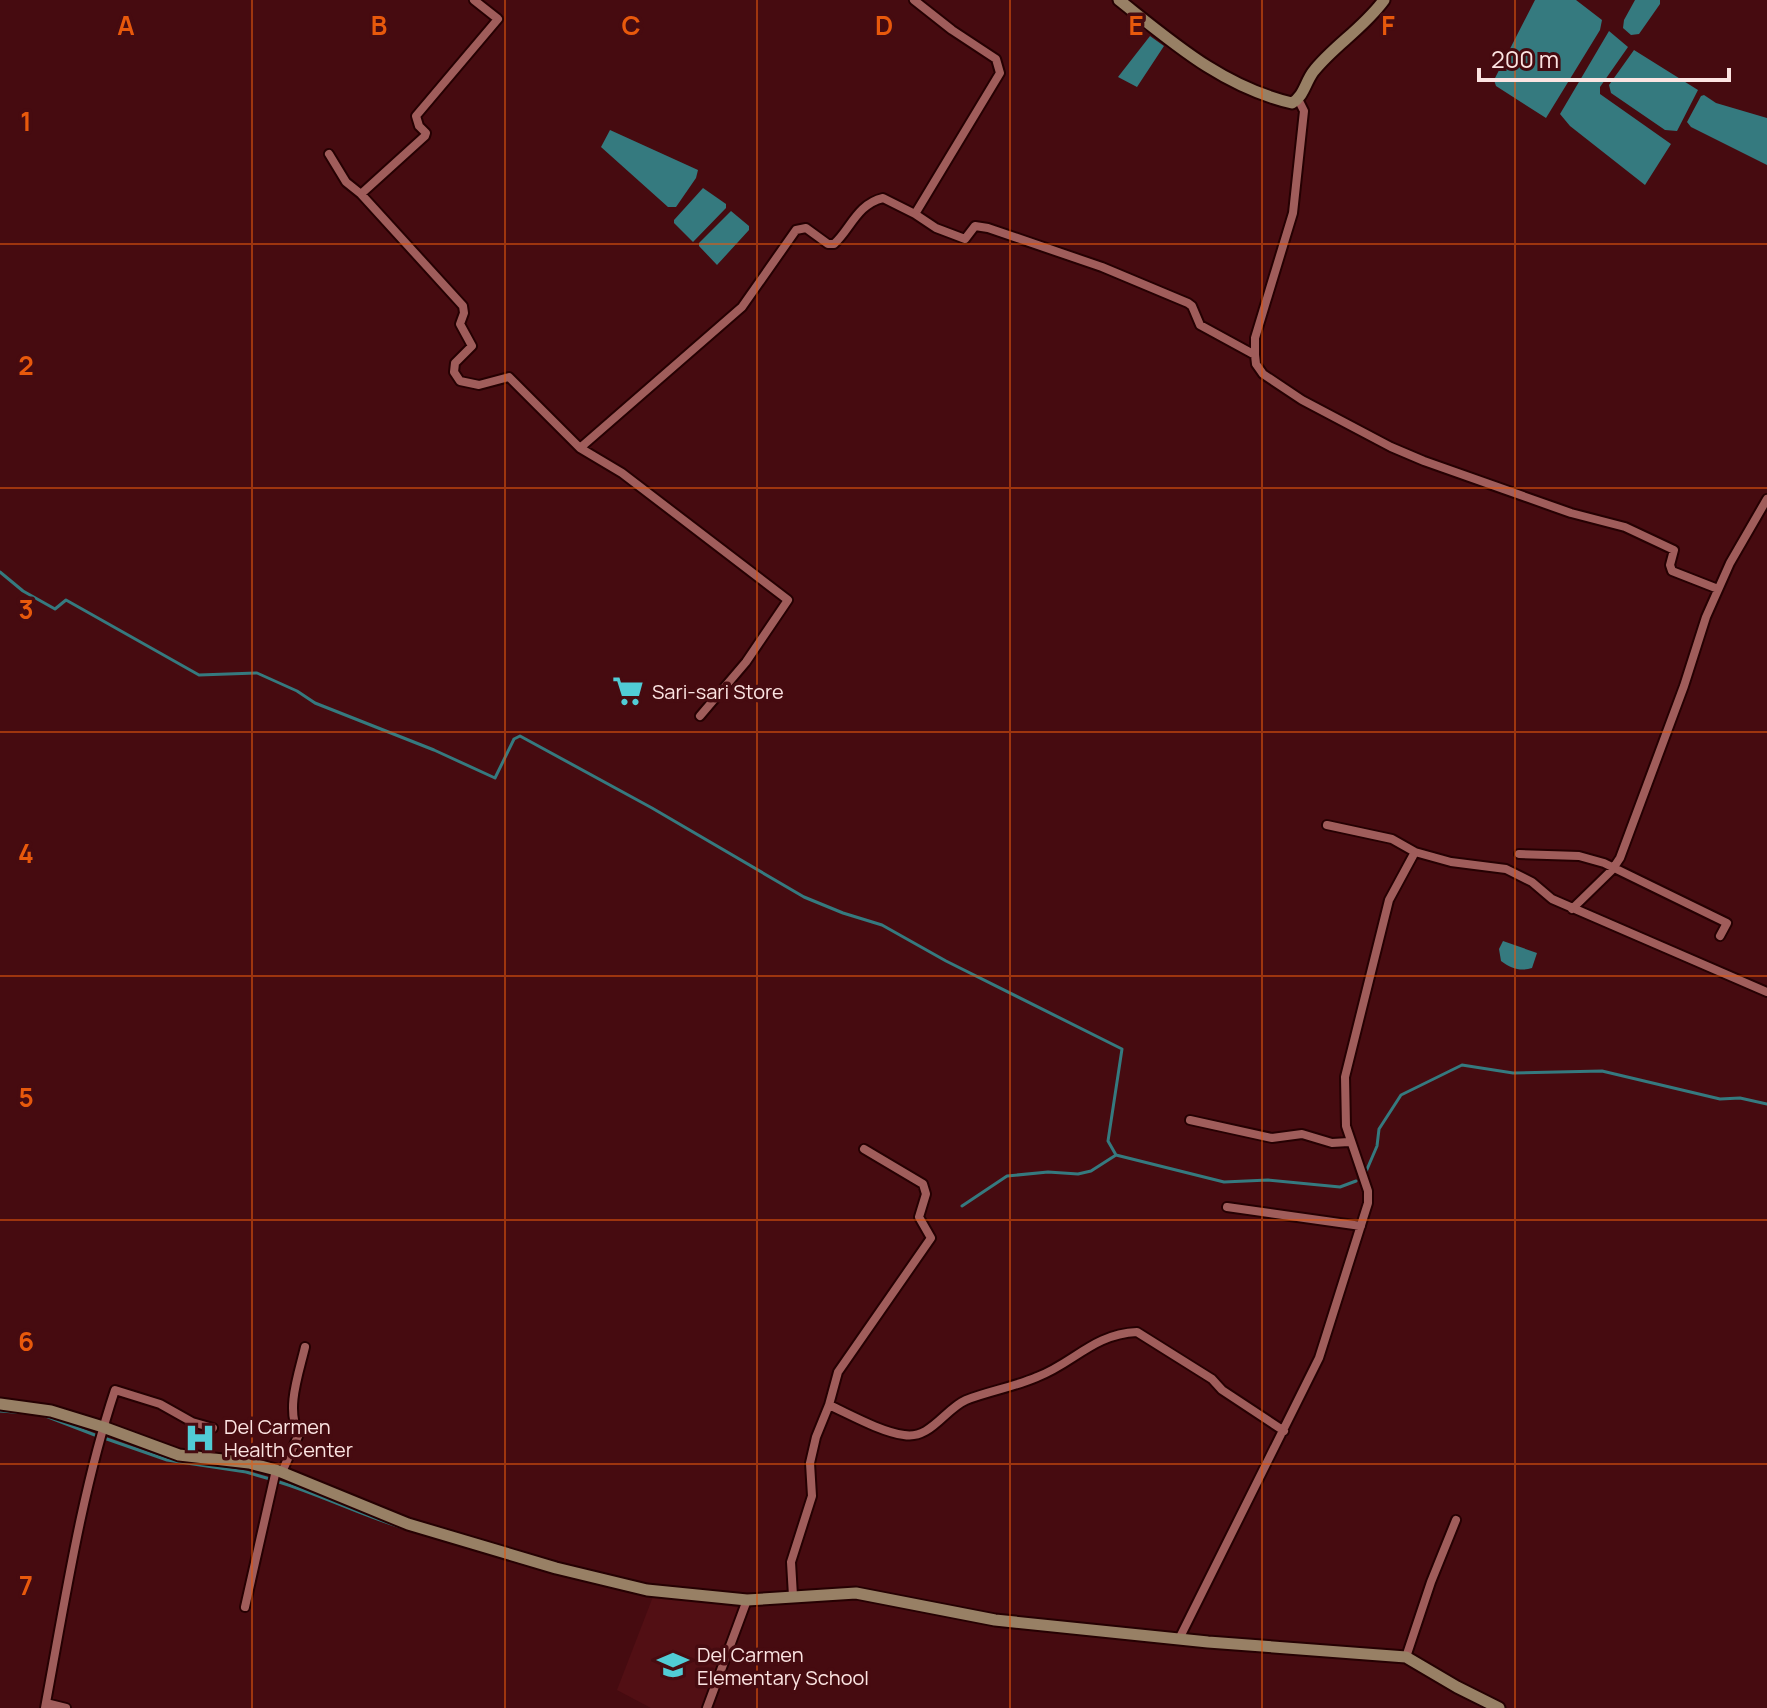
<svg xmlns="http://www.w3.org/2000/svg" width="1767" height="1708" font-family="Manrope,sans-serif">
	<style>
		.built { fill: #520f14 }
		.water { fill: #357a7f }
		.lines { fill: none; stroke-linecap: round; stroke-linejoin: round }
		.stream { stroke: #357a7f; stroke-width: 3 }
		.street-casing { stroke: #250002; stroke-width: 12 }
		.secondary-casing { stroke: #250002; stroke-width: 15 }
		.street { stroke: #a05d5b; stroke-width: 8 }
		.secondary { stroke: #988065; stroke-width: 11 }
		.grid { fill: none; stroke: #e8590c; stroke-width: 2; stroke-opacity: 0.55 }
		.labels { text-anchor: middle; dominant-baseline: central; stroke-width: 7; stroke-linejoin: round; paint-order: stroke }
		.poi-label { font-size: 20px; fill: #fce4e2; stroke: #460b10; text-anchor: start }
		.grid-label { font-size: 26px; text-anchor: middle; font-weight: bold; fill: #e8590c; stroke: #460b10; stroke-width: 7; stroke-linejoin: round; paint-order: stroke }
	</style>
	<rect width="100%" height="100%" fill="#460b10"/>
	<path class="built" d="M654 1594 741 1608 704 1708H651L617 1690Z"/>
	<path class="water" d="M1535 0H1576L1602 20 1600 30 1546 118 1496 86 1494 80Z
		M1635 0H1660V4L1639 34 1631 35 1623 28 1624 20Z
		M1609 31 1628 47 1600 87V94L1671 144 1645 185 1570 126 1560 114Z
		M1150 36 1164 46 1137 87 1118 77Z
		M1634 50 1698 90 1677 131 1665 130 1611 93 1609 85Z
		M1704 95 1716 103 1767 118V165L1691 127 1687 122 1701 96Z
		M610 130 698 170 696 178 676 207H668L601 147Z
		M703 188 726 204V208L693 242 674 223V220Z
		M731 211 749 226V230L717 265 699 246V243Z
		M1503 941 1537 953 1532 968C1521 972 1510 968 1501 961L1499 949Z"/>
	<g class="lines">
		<path class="stream" d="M0 572 23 591 55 609 66 600 199 675 257 673 297 691 315 703 434 750 495 778 514 739 520 736 652 808 804 897 843 913 882 925 946 961 1122 1049 1108 1141 1116 1155 1224 1182 1268 1180 1340 1187 1356 1181
			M1365 1174 1377 1146 1379 1129 1401 1095 1462 1065 1513 1073 1602 1071 1720 1099 1740 1098 1767 1104
			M962 1206 1007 1176 1048 1172 1078 1174 1091 1171 1116 1155
			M0 1411 28 1413
			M43 1415 100 1437
			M104 1438 167 1460 246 1472 270 1479
			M276 1481C328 1497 375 1522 427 1535"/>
		<defs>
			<path id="street" d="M329 154 346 182 361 194 463 306 464 313 460 324 472 346 455 363 454 372 460 381 479 385 509 377 580 448 742 307 796 230 806 228 828 244H834C850 230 857 204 883 198L915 214 1000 73 996 59 952 30 914 0
				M361 194 425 136 426 133 419 126 416 116 498 19 474 0
				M915 214 936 228 965 239 975 226 988 228 1102 267 1188 303 1192 306 1200 325 1255 355 1256 364 1263 374 1302 400 1391 447 1424 461 1571 513 1625 527 1674 550 1670 565 1672 571 1718 589
				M1255 355V338L1293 213 1304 111 1298 99
				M580 448 622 473 788 600 746 662 700 716
				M1327 825 1392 839 1415 852 1451 862 1506 869 1532 882 1552 899 1767 992
				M1519 854 1579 856 1604 863 1727 923 1720 936
				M1572 909 1612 870 1620 858 1684 686 1706 617 1730 563 1767 499
				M1190 1120 1272 1138 1302 1134 1332 1143 1349 1142
				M1227 1207 1361 1226
				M829 1405 838 1372 931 1238 919 1217 926 1194 923 1184 864 1149
				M282 1472 299 1434C285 1410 299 1373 305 1347
				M793 1596 791 1562 812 1496 810 1463 816 1437 829 1405C851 1415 881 1432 904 1435 930 1440 945 1409 966 1400 989 1391 1014 1387 1037 1377 1074 1363 1093 1334 1137 1332L1212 1379 1222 1390 1284 1431
				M245 1607 276 1470
				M1179 1639 1319 1358 1368 1203V1191L1346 1126 1345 1077 1389 900 1415 852
				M1406 1657 1431 1582 1456 1520
				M46 1703 66 1708
				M45 1708C65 1601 81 1493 115 1390L160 1404 192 1422 213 1428
				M707 1708 747 1600"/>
			<path id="secondary" d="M1119 0C1173 43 1223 87 1292 103 1304 96 1305 83 1313 72 1333 46 1363 29 1384 0
				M0 1404 51 1411 103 1427 179 1455 249 1463 276 1470 408 1524 556 1568 647 1590 747 1600 856 1593 995 1620 1208 1642 1406 1657 1457 1687 1499 1708"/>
		</defs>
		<use href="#street" class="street-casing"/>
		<use href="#secondary" class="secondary-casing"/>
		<use href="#street" class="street"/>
		<use href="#secondary" class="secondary"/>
	</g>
	<path class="grid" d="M252 0V1708M505 0V1708M757 0V1708M1010 0V1708M1262 0V1708M1515 0V1708M0 244H1767M0 488H1767M0 732H1767M0 976H1767M0 1220H1767M0 1464H1767"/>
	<defs>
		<symbol id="supermarket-bare" viewBox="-9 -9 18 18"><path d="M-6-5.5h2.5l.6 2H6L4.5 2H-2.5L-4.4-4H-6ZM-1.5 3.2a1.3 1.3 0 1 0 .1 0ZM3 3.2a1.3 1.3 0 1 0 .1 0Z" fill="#51ccd5" stroke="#460b10" stroke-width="2.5" paint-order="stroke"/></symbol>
		<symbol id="hospital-bare" viewBox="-9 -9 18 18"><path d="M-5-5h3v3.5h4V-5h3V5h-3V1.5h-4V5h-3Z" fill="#51ccd5" stroke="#460b10" stroke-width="2.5" paint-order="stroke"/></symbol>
		<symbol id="school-bare" viewBox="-9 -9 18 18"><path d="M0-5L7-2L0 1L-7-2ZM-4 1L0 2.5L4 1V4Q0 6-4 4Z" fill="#51ccd5" stroke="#460b10" stroke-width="2.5" paint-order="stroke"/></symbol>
	</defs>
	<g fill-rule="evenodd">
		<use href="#supermarket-bare" x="606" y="669" width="44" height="44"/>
		<use href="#hospital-bare" x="178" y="1416" width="44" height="44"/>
		<use href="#school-bare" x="651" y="1643" width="44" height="44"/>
	</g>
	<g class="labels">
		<g class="poi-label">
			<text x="652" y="691">Sari-sari Store</text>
			<text x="224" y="1426">Del Carmen<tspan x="224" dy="23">Health Center</tspan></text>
			<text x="697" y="1654">Del Carmen<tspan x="697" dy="23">Elementary School</tspan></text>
		</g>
	</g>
	<g class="grid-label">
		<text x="126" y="35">A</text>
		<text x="379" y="35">B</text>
		<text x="631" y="35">C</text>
		<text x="884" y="35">D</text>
		<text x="1136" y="35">E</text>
		<text x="1388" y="35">F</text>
		<text x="26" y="131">1</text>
		<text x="26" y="375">2</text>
		<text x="26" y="619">3</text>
		<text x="26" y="863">4</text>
		<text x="26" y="1107">5</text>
		<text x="26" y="1351">6</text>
		<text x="26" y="1595">7</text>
	</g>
	<path d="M1479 68v12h250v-12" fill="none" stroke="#fce4e2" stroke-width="4"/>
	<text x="1491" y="68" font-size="24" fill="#fce4e2" stroke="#460b10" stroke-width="6" paint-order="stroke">200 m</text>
</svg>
